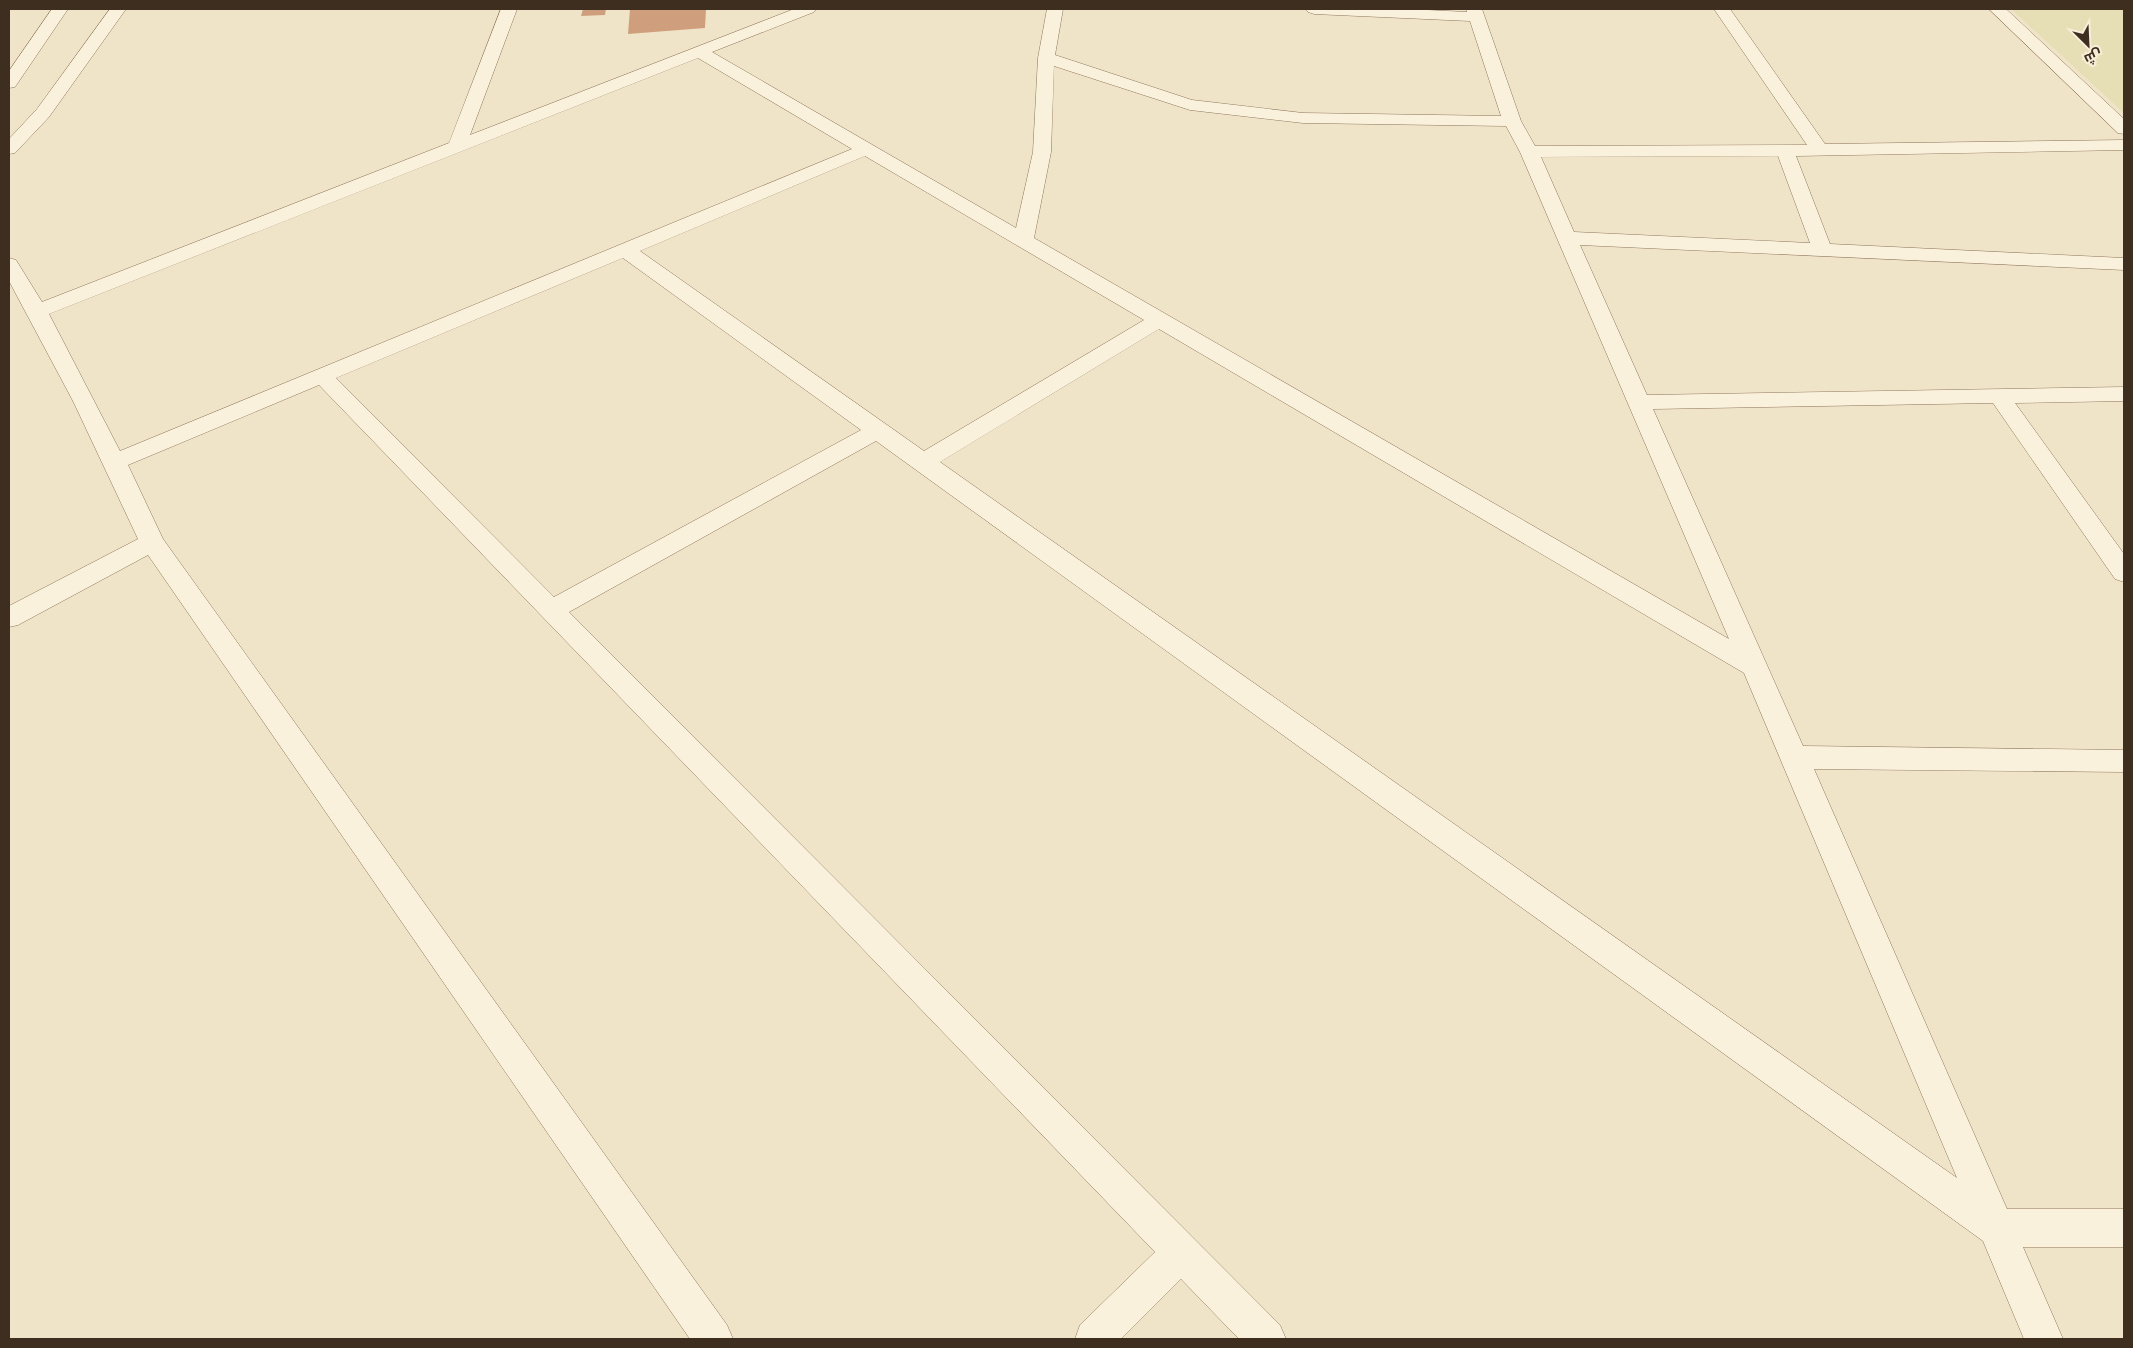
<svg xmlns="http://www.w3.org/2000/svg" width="2133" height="1348" font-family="'Libre Baskerville',Cairo,serif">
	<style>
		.farmland { fill: #e6deb5 }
		.building { fill: #cf9f7d }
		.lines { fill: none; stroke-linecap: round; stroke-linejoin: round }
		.minor-casing { stroke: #8d765c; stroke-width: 1 }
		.minor { fill: #faf1dc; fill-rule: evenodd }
	</style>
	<rect width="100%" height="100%" fill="#f0e4c8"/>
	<path class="farmland" d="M2011 9H2124V113Z"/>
	<path class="building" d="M583 9H606L605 15 581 16Z
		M630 9H706L705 28 628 34Z"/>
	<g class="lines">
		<defs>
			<path id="minor" d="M52 9H68L15 87 9 88V71Z
				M110 9H126L49 117 15 153 9 154V139L37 109Z
				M501 9H517L470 135 794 9H816L814 12 712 52 1016 228 1033 152 1038 58 1047 9H1063L1055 55 1192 100 1303 113 1501 116 1470 21 1314 14 1308 12 1306 9H1407L1467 12 1466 9H1482L1521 121 1535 146 1807 145 1714 9H1730L1825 144 2124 140V150L1796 156 1830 244 2124 258V270L1580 245 1647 395 2124 387V401L2015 403 2124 554V582L2115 579 1993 403 1653 409 1803 746 2124 750V772L1814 769 2007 1209H2124V1247H2023L2063 1339H2024L1983 1241 876 441 569 612 1280 1325 1286 1339H1239L1181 1279 1121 1339H1075L1080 1325 1155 1252 319 385 128 465 163 539 727 1325 733 1339H690L148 555 18 625 9 627V606L138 539 73 401 9 281V258L16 260 42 302 449 143ZM698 58 852 149 120 451 49 314ZM1054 66 1190 110 1303 123 1506 126 1520 152 1729 639 1034 238 1051 152ZM865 156 1144 320 924 451 640 251ZM1778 156 1810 243 1574 232 1541 157ZM623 258 861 430 554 597 336 378ZM1159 329 1744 673 1957 1178 940 462Z
				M1989 9H2006L2124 119V134L2118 133Z"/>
		</defs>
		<use href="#minor" class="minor-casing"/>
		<use href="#minor" class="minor"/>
	</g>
	<rect width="2133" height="1348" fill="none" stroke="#3d2e20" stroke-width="20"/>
	<g transform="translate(2088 45) rotate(156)" stroke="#f7eed8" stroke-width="4" paint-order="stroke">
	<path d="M0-4L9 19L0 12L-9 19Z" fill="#3d2e20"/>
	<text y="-8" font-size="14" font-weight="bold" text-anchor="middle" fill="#3d2e20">ش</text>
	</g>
</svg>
